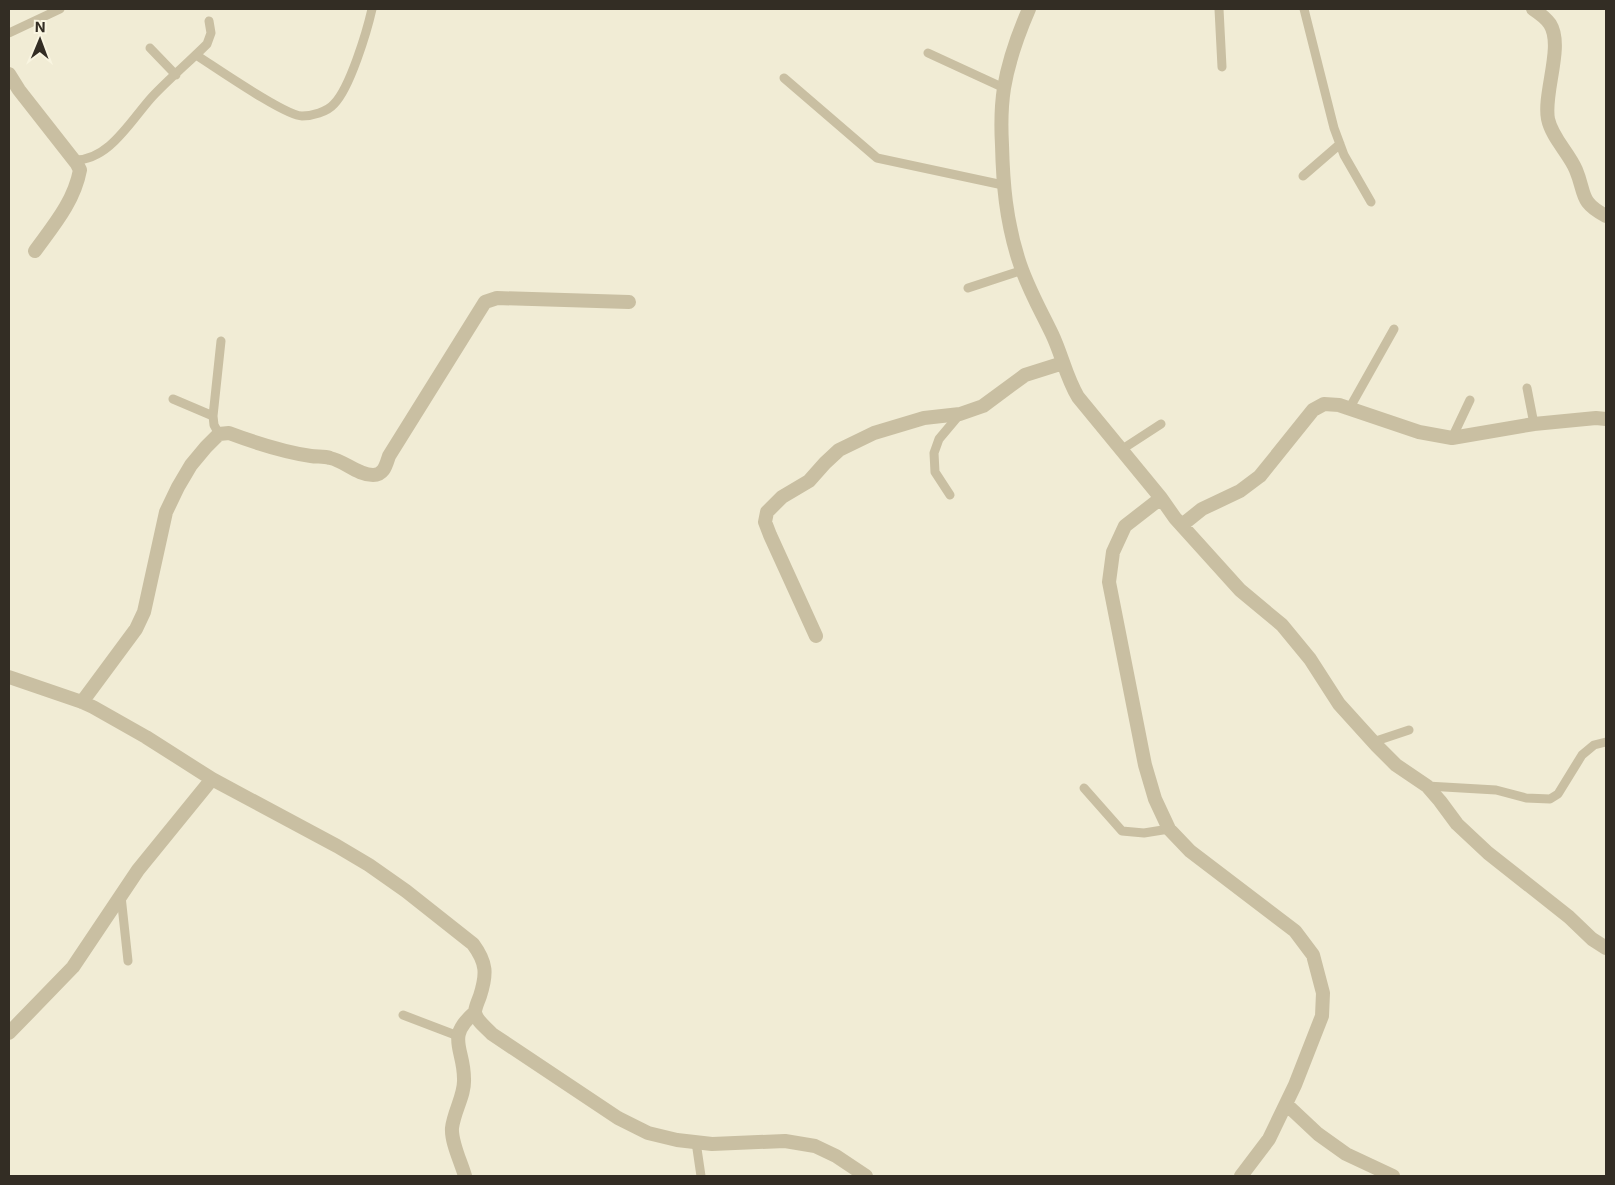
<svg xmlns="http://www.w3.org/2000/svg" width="1615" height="1185" font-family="Inter,sans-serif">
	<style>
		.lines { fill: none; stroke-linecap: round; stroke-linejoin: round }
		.service { stroke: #c9bfa2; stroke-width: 9 }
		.minor { stroke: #c9bfa2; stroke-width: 14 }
	</style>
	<rect width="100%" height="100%" fill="#f1ecd5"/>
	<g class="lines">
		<path class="service" d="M1219 9 1222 67
			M1304 9 1334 128 1344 155 1371 202
			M9 33 60 9
			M150 48 176 75
			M928 53 1004 88
			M196 55C215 67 285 116 302 116 312 116 327 112 334 104 350 88 367 31 372 9
			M784 78 877 158 1003 185
			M74 160C109 161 131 120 152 97 169 79 189 62 207 44L211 33 209 21
			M1303 176 1340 144
			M968 288 1023 270
			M1527 388 1534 424
			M173 399 213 416
			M1349 409 1394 329
			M219 434 214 425 213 416 221 341
			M1452 438 1470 400
			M1121 450 1161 424
			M950 495 935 472 934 453 939 439 960 414
			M1373 742 1409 730
			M1427 786 1496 790 1526 798 1550 799 1558 794 1582 755 1594 745 1606 742
			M1084 788 1122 831 1144 833 1169 829
			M121 896 128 961
			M403 1015 458 1036
			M696 1142 701 1176"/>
		<path class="minor" d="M1029 9C1019 32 1008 64 1004 88 1001 107 1001 127 1002 145 1003 185 1006 219 1018 258 1026 285 1040 309 1052 334 1062 355 1066 377 1078 397L1161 498 1175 518 1240 590 1282 625 1310 659 1339 704 1377 746 1396 765 1427 786 1440 801 1457 824 1488 853 1569 917 1592 939 1606 948
			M1533 9C1539 13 1546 18 1550 24 1564 46 1543 93 1548 119 1552 138 1569 153 1576 170 1586 194 1579 202 1606 216
			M9 74 19 90 77 164 80 170C74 202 53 226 35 251
			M1161 498 1125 526 1113 552 1109 582 1145 765 1155 799 1169 829 1190 851 1295 931 1313 955 1323 993 1322 1016 1295 1085 1269 1139 1241 1176
			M1182 525 1202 509 1240 491 1260 476 1313 410 1324 404 1339 405 1419 432 1452 438 1534 424 1596 418 1606 419
			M816 636 770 535 765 522 767 512 782 497 809 481 825 463 839 450 874 433 924 418 960 414 983 406 1025 375 1063 363
			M9 677 82 702 93 707 146 737 212 779 337 846 369 865 406 891 473 944C487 963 487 974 480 996 478 1001 475 1008 475 1012 476 1021 487 1028 492 1034L618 1118 648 1133 677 1140 712 1144 785 1141 815 1146 836 1156 866 1176
			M82 702 136 629 144 612 166 512 178 487 191 465 206 447 219 434 229 433C253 442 285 452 311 456 317 457 324 456 330 458 345 461 357 475 373 475 384 475 386 465 389 456L485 302 497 298 629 302
			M9 1033 73 967 138 870 212 779
			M1286 1104 1318 1134 1346 1154 1393 1176
			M465 1176C461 1162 451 1142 452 1128 454 1111 465 1095 464 1079 464 1047 445 1038 475 1012"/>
	</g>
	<rect width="1615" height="1185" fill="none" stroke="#332d24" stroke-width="20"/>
	<g transform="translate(40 40) rotate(1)" stroke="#f9f5e1" stroke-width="4" paint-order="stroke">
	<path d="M0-4L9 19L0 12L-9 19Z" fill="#332d24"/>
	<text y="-8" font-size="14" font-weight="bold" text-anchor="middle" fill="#332d24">N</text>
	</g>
</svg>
